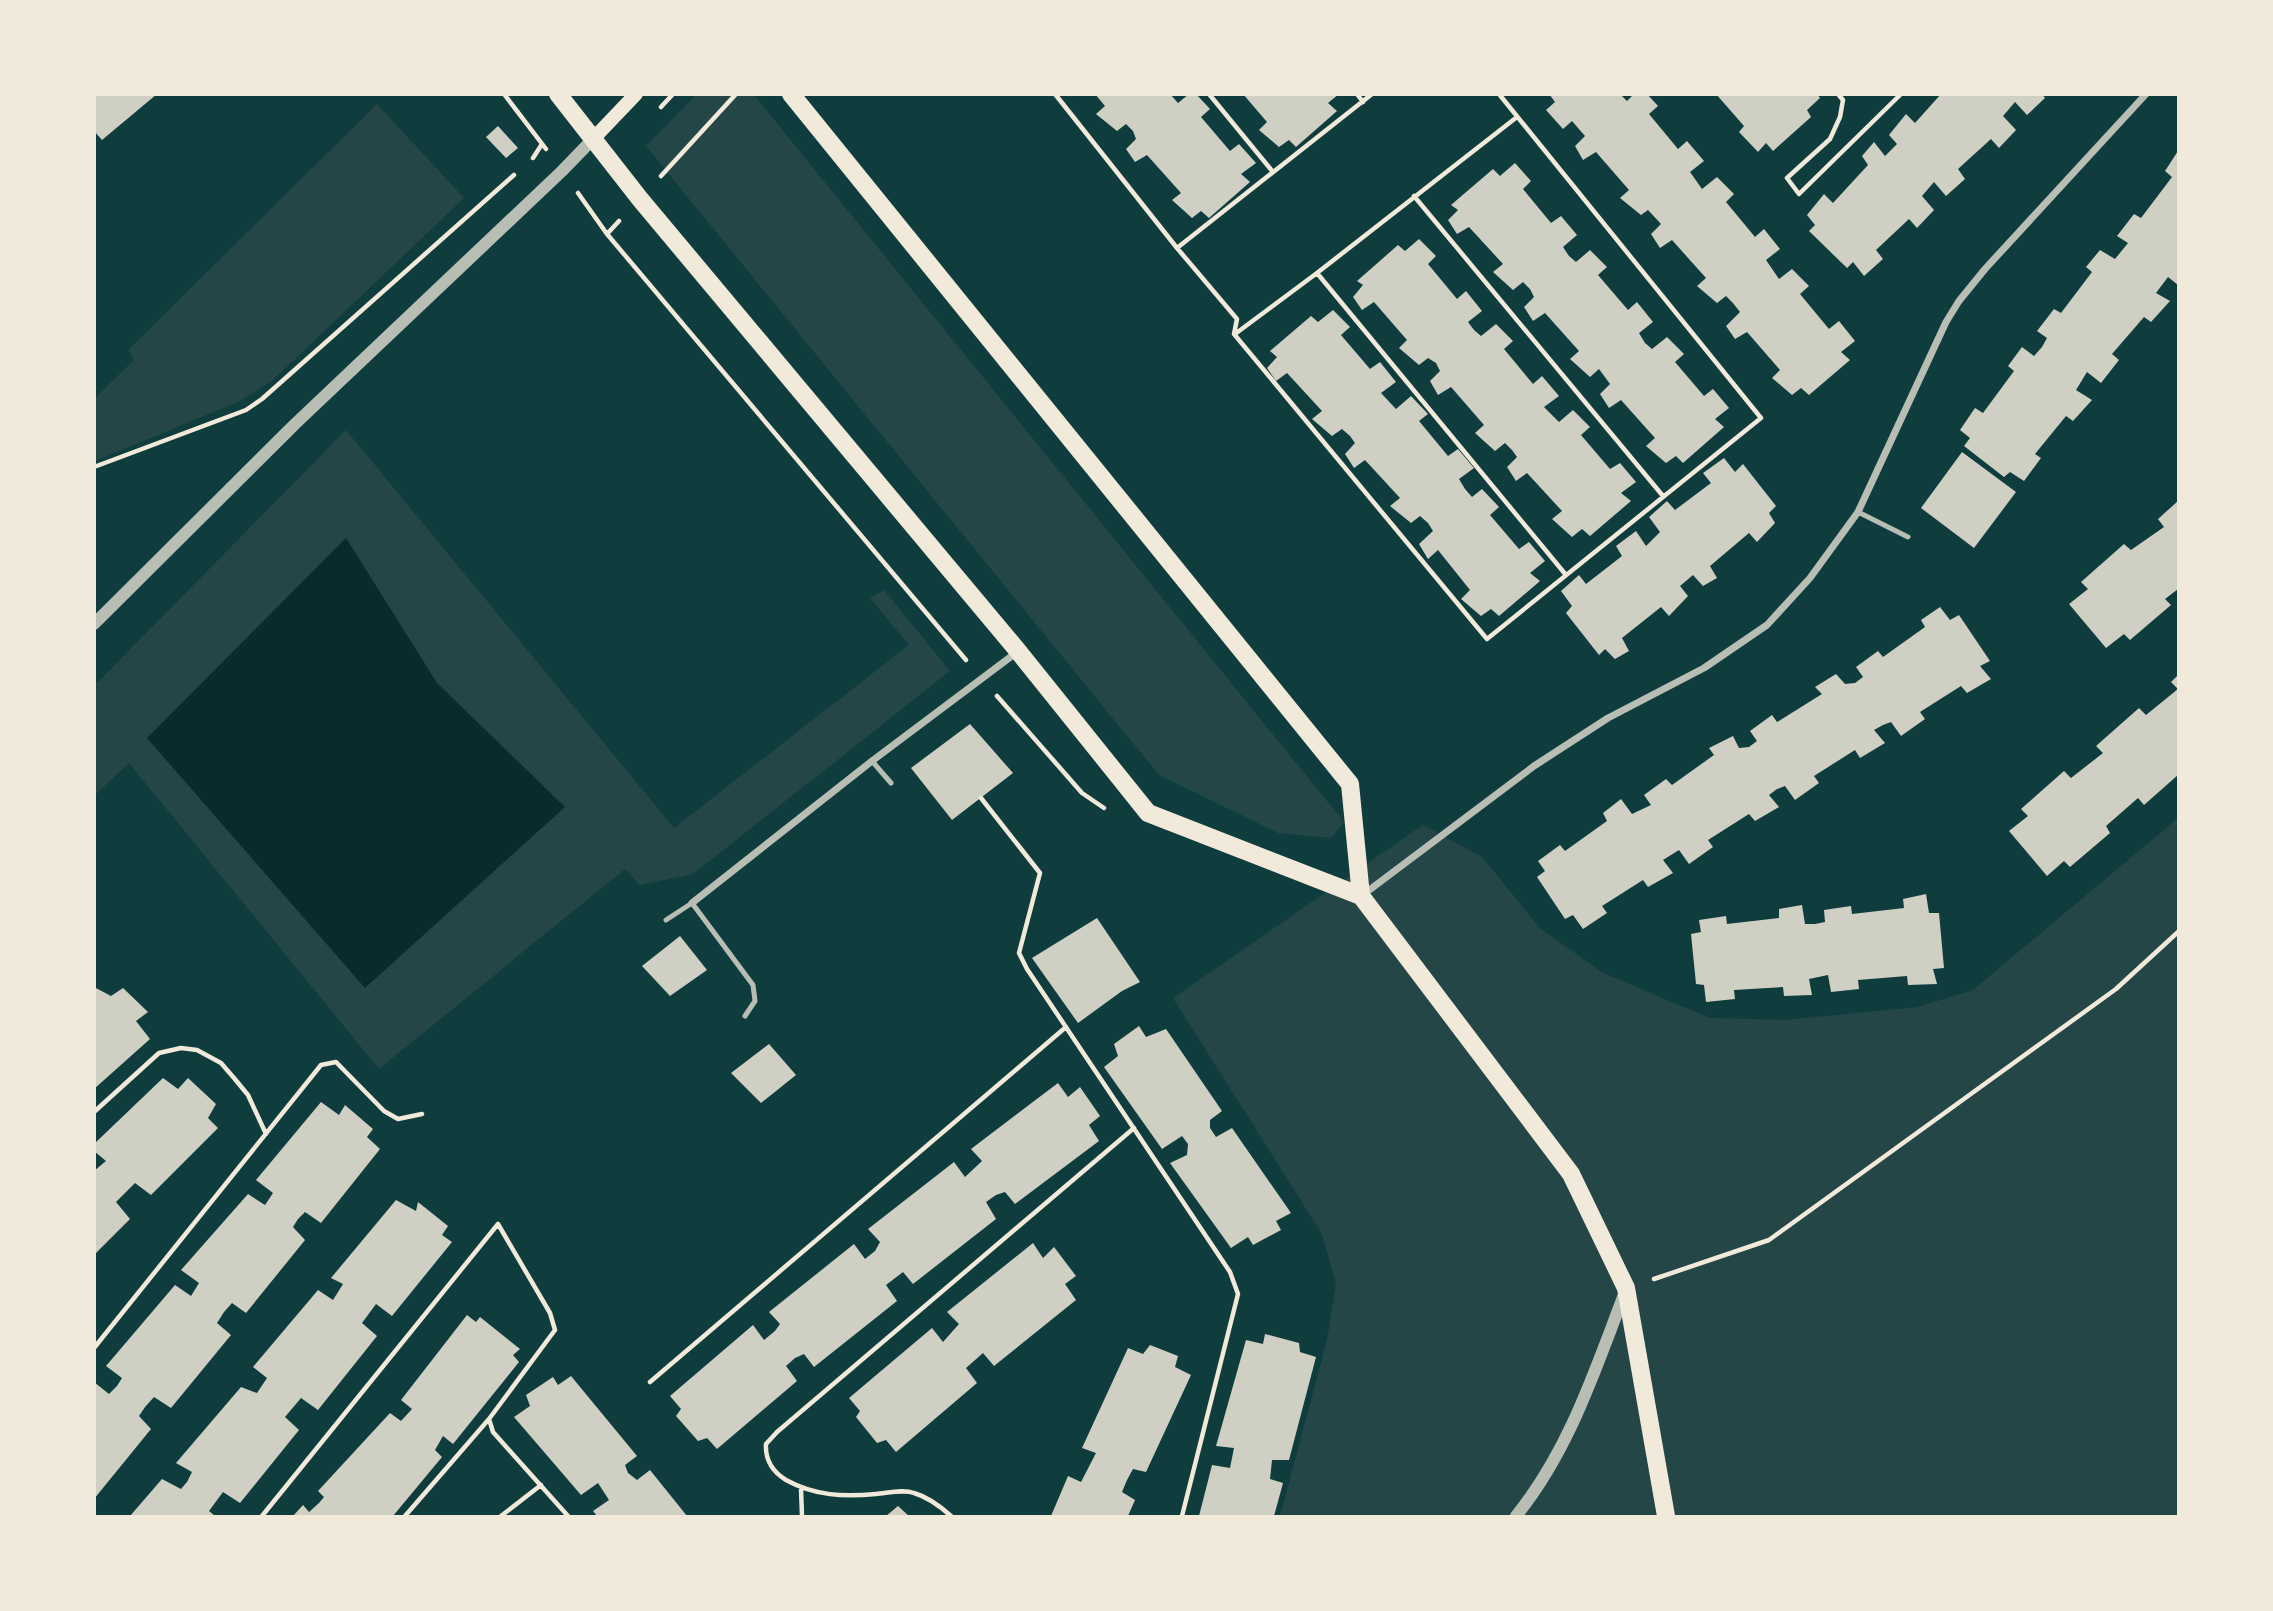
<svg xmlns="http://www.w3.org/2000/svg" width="2273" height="1611" font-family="Signika,sans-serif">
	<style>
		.green { fill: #244646 }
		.water { fill: #0a2a2b }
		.building { fill: #cfcfc3 }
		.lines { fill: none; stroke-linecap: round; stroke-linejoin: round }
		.path { stroke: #f1e9da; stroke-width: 4.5 }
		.service { stroke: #b8beb3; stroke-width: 5 }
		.minor { stroke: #b8beb3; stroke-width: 7 }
		.tertiary { stroke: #b8beb3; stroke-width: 12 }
		.secondary { stroke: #f1e9da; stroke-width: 14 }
		.primary { stroke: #f1e9da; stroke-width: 18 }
	</style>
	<rect width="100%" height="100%" fill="#0f3d3e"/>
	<path class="green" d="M696 95H754L1344 822 1331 838 1278 833 1159 775 646 146Z
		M377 104 464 198 272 381 238 402 95 461V398L134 360 128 350Z
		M346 430 674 828 909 645 870 598 884 590 950 671 693 874 640 885 625 869 379 1069 129 763 95 795V685Z
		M2178 818V1516H1280L1327 1340 1336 1285 1322 1234 1173 998 1423 825 1482 857 1540 928 1603 973 1710 1018 1785 1020 1917 1007 1973 990Z"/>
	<path class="water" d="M346 538 437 683 565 807 365 988 147 738Z"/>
	<path class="building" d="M94 94H157L102 140 94 131Z
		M1095 94H1170L1178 103 1189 94H1196L1210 109 1201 117 1230 151 1239 144 1256 163 1241 174 1250 182 1209 218 1201 211 1192 218 1172 200 1181 193 1147 155 1135 162 1126 149 1136 139 1133 131 1126 124 1117 131 1096 114 1105 106Z
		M1243 94H1339L1328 103 1337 111 1296 147 1289 140 1279 147 1259 130 1267 122Z
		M1549 94H1620L1627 101 1634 94H1647L1658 106 1649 114 1678 149 1687 141 1704 161 1690 172 1702 189 1717 177 1734 194 1726 202 1755 237 1764 229 1780 249 1766 260 1779 279 1792 269 1809 286 1800 294 1829 329 1839 321 1855 341 1841 352 1850 360 1809 395 1801 388 1792 395 1772 378 1780 370 1747 332 1735 339 1726 326 1740 312 1733 303 1726 296 1717 303 1697 286 1706 278 1672 240 1660 248 1651 234 1661 224 1648 210 1641 215 1620 198 1629 190 1596 152 1583 160 1575 146 1585 136 1572 121 1563 129 1546 110 1555 102Z
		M1716 94H1817L1820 98 1807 110 1811 117 1773 151 1766 143 1758 152 1739 132 1744 126Z
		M1941 94H2042L2045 98 2027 115 2015 102 2003 116 2016 130 1999 148 1991 139 1958 169 1965 179 1946 196 1934 182 1922 196 1934 210 1917 228 1909 219 1876 250 1883 259 1864 276 1853 262 1847 268 1809 231 1815 225 1807 215 1824 194 1833 203 1868 165 1862 156 1874 142 1885 156 1897 144 1889 135 1906 114 1915 123Z
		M498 126 518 148 506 158 486 137Z
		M2178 151V285L2168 277 2156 293 2170 301 2151 322 2144 317 2112 354 2119 360 2101 383 2087 372 2076 390 2092 400 2073 421 2066 416 2035 454 2041 458 2024 481 2010 472 2004 477 1964 446 1970 438 1960 430 1975 408 1983 413 2014 371 2008 366 2022 347 2034 356 2042 347 2047 338 2037 331 2054 309 2061 313 2092 272 2086 267 2100 250 2115 259 2128 243 2117 236 2134 214 2141 218 2172 177 2165 171Z
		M1515 163 1531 181 1523 189 1551 223 1561 216 1577 235 1563 247 1569 256 1576 262 1590 250 1607 267 1598 275 1628 310 1637 302 1653 322 1639 333 1645 343 1652 349 1667 337 1684 354 1675 362 1704 396 1713 389 1729 408 1715 419 1724 427 1683 463 1676 456 1666 463 1646 446 1655 438 1621 400 1609 408 1600 394 1610 384 1599 369 1590 377 1570 359 1579 351 1545 313 1533 321 1524 307 1534 297 1530 289 1523 282 1513 290 1493 272 1503 264 1469 227 1457 234 1448 220 1458 210 1451 205 1493 169 1500 176Z
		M1419 239 1436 256 1428 264 1457 299 1466 291 1482 311 1468 322 1474 330 1481 336 1496 324 1513 341 1504 349 1533 384 1542 376 1559 396 1544 407 1559 422 1573 410 1590 427 1581 435 1610 469 1620 463 1636 482 1621 493 1631 501 1590 536 1582 529 1572 537 1552 519 1562 511 1527 473 1516 481 1507 467 1517 457 1512 450 1505 443 1495 451 1475 433 1484 425 1451 387 1438 395 1430 381 1440 371 1436 363 1428 358 1419 365 1399 348 1407 340 1374 302 1362 310 1353 297 1363 285 1357 281 1398 245 1405 251Z
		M1333 310 1350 327 1341 335 1370 369 1380 362 1396 382 1381 393 1396 409 1411 396 1428 414 1419 421 1448 456 1458 449 1474 468 1459 479 1465 489 1472 497 1482 489 1499 507 1490 515 1519 549 1529 542 1545 561 1530 573 1540 581 1499 616 1491 609 1481 616 1461 599 1470 590 1438 550 1428 559 1419 544 1433 531 1428 523 1420 516 1411 523 1390 506 1400 498 1365 460 1354 468 1345 454 1355 443 1350 436 1342 429 1332 436 1312 419 1322 411 1287 373 1276 381 1267 368 1277 357 1270 351 1311 316 1318 322Z
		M1962 452 2016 492 1974 548 1921 508Z
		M1724 458 1735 472 1743 464 1776 506 1769 513 1775 523 1757 542 1749 533 1710 566 1717 578 1703 586 1693 575 1680 586 1688 596 1669 616 1661 607 1622 638 1629 651 1615 659 1605 649 1599 655 1566 613 1572 606 1561 591 1579 575 1586 584 1622 556 1616 546 1636 531 1646 546 1660 532 1649 517 1667 501 1675 510 1711 483 1703 473Z
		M2178 501V589L2165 599 2171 605 2130 640 2124 634 2106 648 2069 604 2088 589 2081 582 2124 544 2131 550 2164 527 2158 519Z
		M1940 607 1950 620 1959 615 1990 661 1980 666 1991 679 1967 693 1961 686 1920 712 1925 719 1901 736 1891 722 1883 725 1874 730 1885 743 1860 758 1855 750 1814 776 1819 783 1795 800 1785 786 1777 789 1769 795 1779 807 1755 821 1749 814 1708 840 1713 847 1689 864 1679 850 1663 860 1673 873 1648 887 1643 880 1602 906 1607 913 1583 929 1573 915 1565 919 1537 877 1545 871 1538 861 1560 845 1565 851 1607 821 1603 813 1621 799 1632 814 1651 805 1644 795 1666 779 1672 785 1714 755 1709 748 1733 736 1739 748 1749 747 1757 741 1750 731 1772 715 1777 722 1822 694 1815 687 1836 674 1845 684 1855 683 1863 677 1856 667 1878 651 1883 657 1925 627 1921 620Z
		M2178 675V775L2144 805 2138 798 2106 826 2110 833 2070 867 2064 861 2047 876 2009 831 2028 816 2021 809 2064 771 2071 778 2103 753 2096 746 2139 708 2146 715 2178 689 2171 682Z
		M970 724 1013 773 952 820 911 768Z
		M1926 894 1929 913H1939L1944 968 1933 969 1937 984 1908 985 1907 976 1858 980 1859 989 1831 992 1828 975 1809 979 1812 995 1784 996 1783 987 1734 990 1735 999 1706 1002 1704 985 1696 984 1691 934 1701 932 1699 920 1726 916 1727 924 1779 918V909L1802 905 1805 924H1815L1825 922 1824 910 1851 906 1852 914 1904 908 1903 899Z
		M1097 918 1140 982 1122 991 1078 1023 1032 958Z
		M680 936 707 970 670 996 642 966Z
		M94 987 111 996 123 988 148 1012 136 1021 150 1039 94 1089Z
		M1139 1026 1146 1037 1166 1029 1222 1111 1210 1120V1128L1216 1137 1232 1128 1291 1213 1276 1221 1281 1230 1253 1245 1248 1237 1231 1248 1170 1163 1187 1155 1188 1144 1182 1136 1162 1149 1104 1067 1118 1056 1114 1044Z
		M769 1044 796 1075 761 1103 731 1073Z
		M163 1078 178 1089 188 1078 216 1104 208 1118 218 1128 151 1195 135 1183 116 1202 130 1219 94 1255V1171L106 1161 94 1151V1144Z
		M1058 1083 1068 1097 1080 1087 1100 1116 1089 1125 1099 1141 1015 1204 1005 1192 996 1195 986 1202 996 1219 913 1284 903 1272 886 1285 897 1301 814 1367 804 1354 795 1358 786 1366 797 1381 717 1449 707 1438 698 1441 676 1416 681 1409 670 1396 753 1325 764 1340 775 1331 780 1324 769 1312 854 1244 865 1259 875 1251 880 1242 868 1229 954 1162 965 1177 982 1161 971 1149Z
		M321 1102 339 1115 345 1105 373 1129 367 1137 380 1149 321 1223 305 1212 298 1219 293 1227 305 1240 246 1313 232 1303 224 1312 217 1323 231 1335 171 1408 154 1397 145 1407 139 1416 151 1429 94 1499V1382L109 1394 117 1386 122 1378 106 1366 175 1285 191 1296 199 1283 181 1270 248 1194 265 1205 273 1193 256 1180Z
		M396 1200 416 1211 418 1202 448 1226 442 1235 452 1242 392 1316 376 1304 362 1323 377 1336 318 1410 301 1398 285 1417 299 1430 240 1503 223 1492 209 1511 215 1516H130L162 1479 181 1489 187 1482 192 1472 176 1463 241 1387 257 1393 267 1378 253 1367 318 1290 333 1300 343 1284 331 1278Z
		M1033 1243 1043 1258 1054 1247 1076 1276 1065 1284 1076 1300 994 1366 983 1353 966 1368 977 1383 896 1452 886 1440 877 1443 856 1417 860 1411 849 1398 932 1328 943 1342 959 1324 947 1312Z
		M467 1315 476 1322 480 1317 520 1349 513 1355 519 1362 453 1444 443 1436 435 1450 442 1457 393 1516H293L303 1505 309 1512 319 1503 324 1497 318 1491 390 1413 401 1421 412 1409 401 1400Z
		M1265 1334 1299 1343 1300 1352 1316 1357 1289 1460H1272L1270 1479 1283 1483 1274 1516H1199L1212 1465 1230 1468 1234 1448 1216 1446 1246 1340 1263 1344Z
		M1150 1345 1178 1356 1175 1367 1191 1375 1146 1472 1133 1469 1127 1480 1122 1492 1135 1500 1128 1516H1051L1068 1476 1081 1482 1096 1453 1082 1448 1128 1348 1143 1354Z
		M571 1376 637 1456 625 1465 628 1473 637 1480 650 1470 687 1516H597L593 1511 609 1500 598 1483 581 1495 514 1417 530 1406 526 1395 553 1377 558 1385Z
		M898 1506 909 1516H886Z"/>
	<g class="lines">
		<path class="path" d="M504 94 546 149
			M1055 94 1177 248 1237 319 1234 334 1487 639 1761 418 1499 94
			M1209 94 1273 172
			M1357 94 1363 102
			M1838 94 1843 100 1840 117 1830 139 1787 178 1799 194 1901 94
			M661 107 673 94
			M533 158 542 144
			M661 176 736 94
			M578 193 607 234 966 660
			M1414 196 1663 496
			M607 234 619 221
			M1177 248 1372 94
			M1317 273 1566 575
			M1235 334 1317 273 1517 117
			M94 467 246 410 262 399 514 175
			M997 696 1082 793 1104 808
			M981 798 1040 873 1019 953 1027 969 1230 1272 1238 1294 1182 1516
			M94 1112 159 1053 181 1048 197 1050 221 1063 234 1078 248 1095 266 1134
			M1654 1279 1769 1240 2116 989 2178 932
			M94 1348 321 1065 336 1062 384 1111 398 1119 422 1114
			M650 1382 1066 1027
			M801 1489 802 1516
			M262 1516 498 1224 550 1313 555 1330 489 1419 493 1432 568 1516
			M405 1516 489 1419
			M501 1516 541 1485
			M951 1516C941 1507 928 1497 914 1493 903 1489 888 1493 876 1494 844 1497 815 1496 786 1480 773 1472 765 1460 766 1444L777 1432 1134 1128"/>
		<path class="service" d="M1858 512 1908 537
			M872 761 891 783
			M666 920 692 903 753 985 755 1001 745 1016"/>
		<path class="minor" d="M1364 894 1534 766 1608 718 1704 668 1767 625 1810 578 1858 512 1946 322 1959 301 1985 269 2146 94
			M692 903 872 761 1017 652"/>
		<path class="tertiary" d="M94 624 295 424 562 171 593 139
			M1516 1516C1569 1451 1595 1370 1625 1292"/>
		<path class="secondary" d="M593 139 636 94"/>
		<path class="primary" d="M558 94 640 199 1018 651 1148 813 1361 896 1571 1174 1626 1288 1666 1516
			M791 94 1350 784 1361 896"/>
	</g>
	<rect width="2273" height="1611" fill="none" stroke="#f1e9da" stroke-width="192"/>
</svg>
